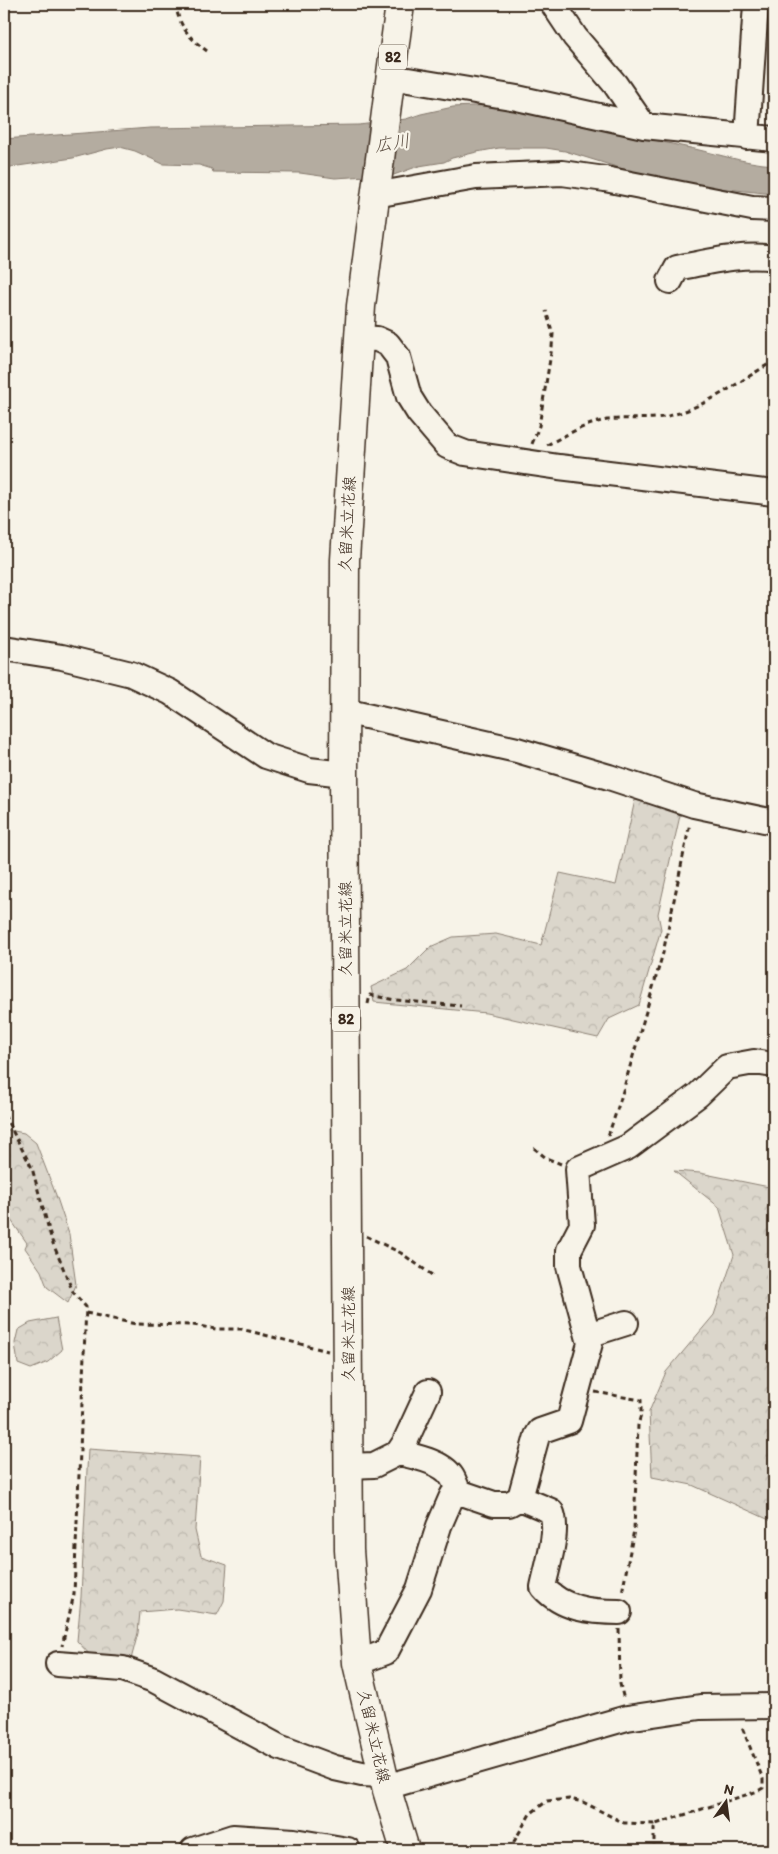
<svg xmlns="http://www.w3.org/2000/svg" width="778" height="1854" font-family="Itim,'Klee One',sans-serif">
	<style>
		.forest { fill: url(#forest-crowns); stroke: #8b8074 }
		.water { fill: #b4aca0; stroke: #84786c }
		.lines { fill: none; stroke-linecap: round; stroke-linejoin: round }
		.minor-casing { stroke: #3b2a1e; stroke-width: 28 }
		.major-casing { stroke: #3b2a1e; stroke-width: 31 }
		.path { stroke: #3b2a1e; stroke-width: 3; stroke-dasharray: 5 4; stroke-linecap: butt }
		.minor { stroke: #f7f3e8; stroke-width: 24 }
		.major { stroke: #f7f3e8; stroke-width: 28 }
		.labels { text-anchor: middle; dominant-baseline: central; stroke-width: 4.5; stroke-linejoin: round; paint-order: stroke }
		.shield { fill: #f7f3e8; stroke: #73665b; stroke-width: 1 }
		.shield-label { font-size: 15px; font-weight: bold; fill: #3b2a1e }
		.street-label { font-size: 16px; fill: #3b2a1e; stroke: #f7f3e8 }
		.water-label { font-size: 18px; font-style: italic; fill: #5f5145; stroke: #f7f3e8 }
	</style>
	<defs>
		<pattern id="forest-crowns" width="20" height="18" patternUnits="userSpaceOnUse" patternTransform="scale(1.25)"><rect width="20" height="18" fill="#dbd6cb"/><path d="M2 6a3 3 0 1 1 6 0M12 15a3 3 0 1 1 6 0" fill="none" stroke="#bdb8ae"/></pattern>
	</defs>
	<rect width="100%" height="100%" fill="#f7f3e8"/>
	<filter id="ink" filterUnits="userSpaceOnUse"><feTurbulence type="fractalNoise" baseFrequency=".02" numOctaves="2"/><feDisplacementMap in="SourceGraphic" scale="10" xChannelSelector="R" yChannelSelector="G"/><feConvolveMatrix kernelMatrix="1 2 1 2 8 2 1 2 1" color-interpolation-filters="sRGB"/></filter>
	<g filter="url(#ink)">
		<path class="forest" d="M635 800 681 811 658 914 661 929 639 1005 609 1019 598 1038 486 1013 374 1002 371 987 407 970 430 947 453 937 496 934 541 945 560 873 616 885Z
			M4 1129 24 1133 36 1143 56 1195 69 1234 76 1285 68 1303 47 1287 41 1271 25 1248 27 1243 4 1210Z
			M674 1171 700 1173 774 1188V1522L692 1485 652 1477 649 1412 666 1372 714 1315 734 1255 719 1207Z
			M56 1318 62 1350 48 1362 31 1369 18 1364 15 1343 18 1330 30 1323Z
			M88 1449 200 1457 195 1530 201 1556 227 1565 224 1601 217 1615 177 1609 140 1612 138 1633 130 1663 93 1658 77 1641 81 1597Z"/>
		<path class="water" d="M511 104C568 118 624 134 681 146 712 152 742 163 774 165V194L707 187 649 177 565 151 546 148H499L477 152 452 158 444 162 419 166 388 177 383 175 335 178 300 173 213 172 212 169 199 165 163 164 135 151 120 147 107 149 73 158 4 168V139L150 128 359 125 406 119 421 114 453 107Z"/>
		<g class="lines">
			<defs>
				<path id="minor" d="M553 4 575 37 615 84 644 126
					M390 77 517 98 644 126 774 139
					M747 137 756 4
					M375 195 476 177 562 173 605 179 752 208 774 209
					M670 281 677 268C708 262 743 253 774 258
					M359 338 377 339 388 344 398 357 409 397 419 413 447 446 465 453 559 467 774 493
					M4 648 62 657 131 674 170 692 266 756 309 770 344 774
					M344 711 517 750 609 777 694 805 774 822
					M588 1335 626 1323
					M398 1453C414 1456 443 1462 452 1477 455 1482 456 1487 459 1492
					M348 1466 374 1465 398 1453 404 1444 428 1392
					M520 1498 551 1511C560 1529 547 1567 543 1587 562 1609 591 1612 619 1612
					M357 1663 386 1652 419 1589 439 1526 452 1496 459 1492 494 1504H509L520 1498 537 1436 540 1431 569 1421 590 1343 569 1266V1250L582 1225 578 1169 628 1147 698 1095 727 1067 754 1062 774 1065
					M58 1664 123 1669 154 1680 279 1747 335 1768 362 1774 383 1775
					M386 1787 627 1718 700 1707 774 1706
					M193 1850 233 1837 294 1841 348 1850"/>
				<path id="major" d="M400 4 361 306 345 560 344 774 349 1550 357 1663 386 1787 405 1850"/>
			</defs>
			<use href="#minor" class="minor-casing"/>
			<use href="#major" class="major-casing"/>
			<path class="path" d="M175 4C180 27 188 37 207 51
				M532 444 539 426 552 347 553 334 546 311
				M547 445C566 435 585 424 607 420 629 417 651 421 672 415 710 405 741 380 774 361
				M368 1004 370 995 395 1000 461 1006
				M4 1115 32 1168 52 1241 73 1292 86 1307 74 1594 62 1646
				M608 1136 620 1101 663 953 690 823
				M534 1148 546 1158 561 1164
				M366 1236 401 1253 432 1275
				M86 1313 136 1324 193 1325 216 1329H241L328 1351
				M595 1392 641 1400V1415L638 1425 634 1530 622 1593
				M619 1629 620 1684 624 1700
				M509 1850 530 1814 547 1801 569 1799 583 1802 624 1823 656 1824
				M654 1850V1828L656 1824 758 1791 763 1788V1779L741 1725"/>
			<use href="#minor" class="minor"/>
			<use href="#major" class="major"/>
		</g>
	</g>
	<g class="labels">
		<g class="shield">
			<rect x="379" y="44.5" width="28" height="25" rx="4"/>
			<rect x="332" y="1006.5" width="28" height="25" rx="4"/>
		</g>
		<g class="shield-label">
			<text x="393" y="57">82</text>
			<text x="346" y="1019">82</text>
		</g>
		<g class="street-label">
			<text transform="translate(347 524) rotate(-87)">久留米立花線</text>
			<text transform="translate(345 929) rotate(-90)">久留米立花線</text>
			<text transform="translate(348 1334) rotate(-90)">久留米立花線</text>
			<text transform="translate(374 1736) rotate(77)">久留米立花線</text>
		</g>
		<g class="water-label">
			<text transform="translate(392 143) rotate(-9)">広川</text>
		</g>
	</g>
	<rect width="778" height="1854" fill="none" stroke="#f7f3e8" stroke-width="20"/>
	<rect x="10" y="10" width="758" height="1834" fill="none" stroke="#3b2a1e" stroke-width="2" filter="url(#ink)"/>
	<g transform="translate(726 1802) rotate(14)" stroke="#f7f3e8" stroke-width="4" paint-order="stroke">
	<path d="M0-4L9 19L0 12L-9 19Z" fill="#3b2a1e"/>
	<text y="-8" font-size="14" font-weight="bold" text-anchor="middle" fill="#3b2a1e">N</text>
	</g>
</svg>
